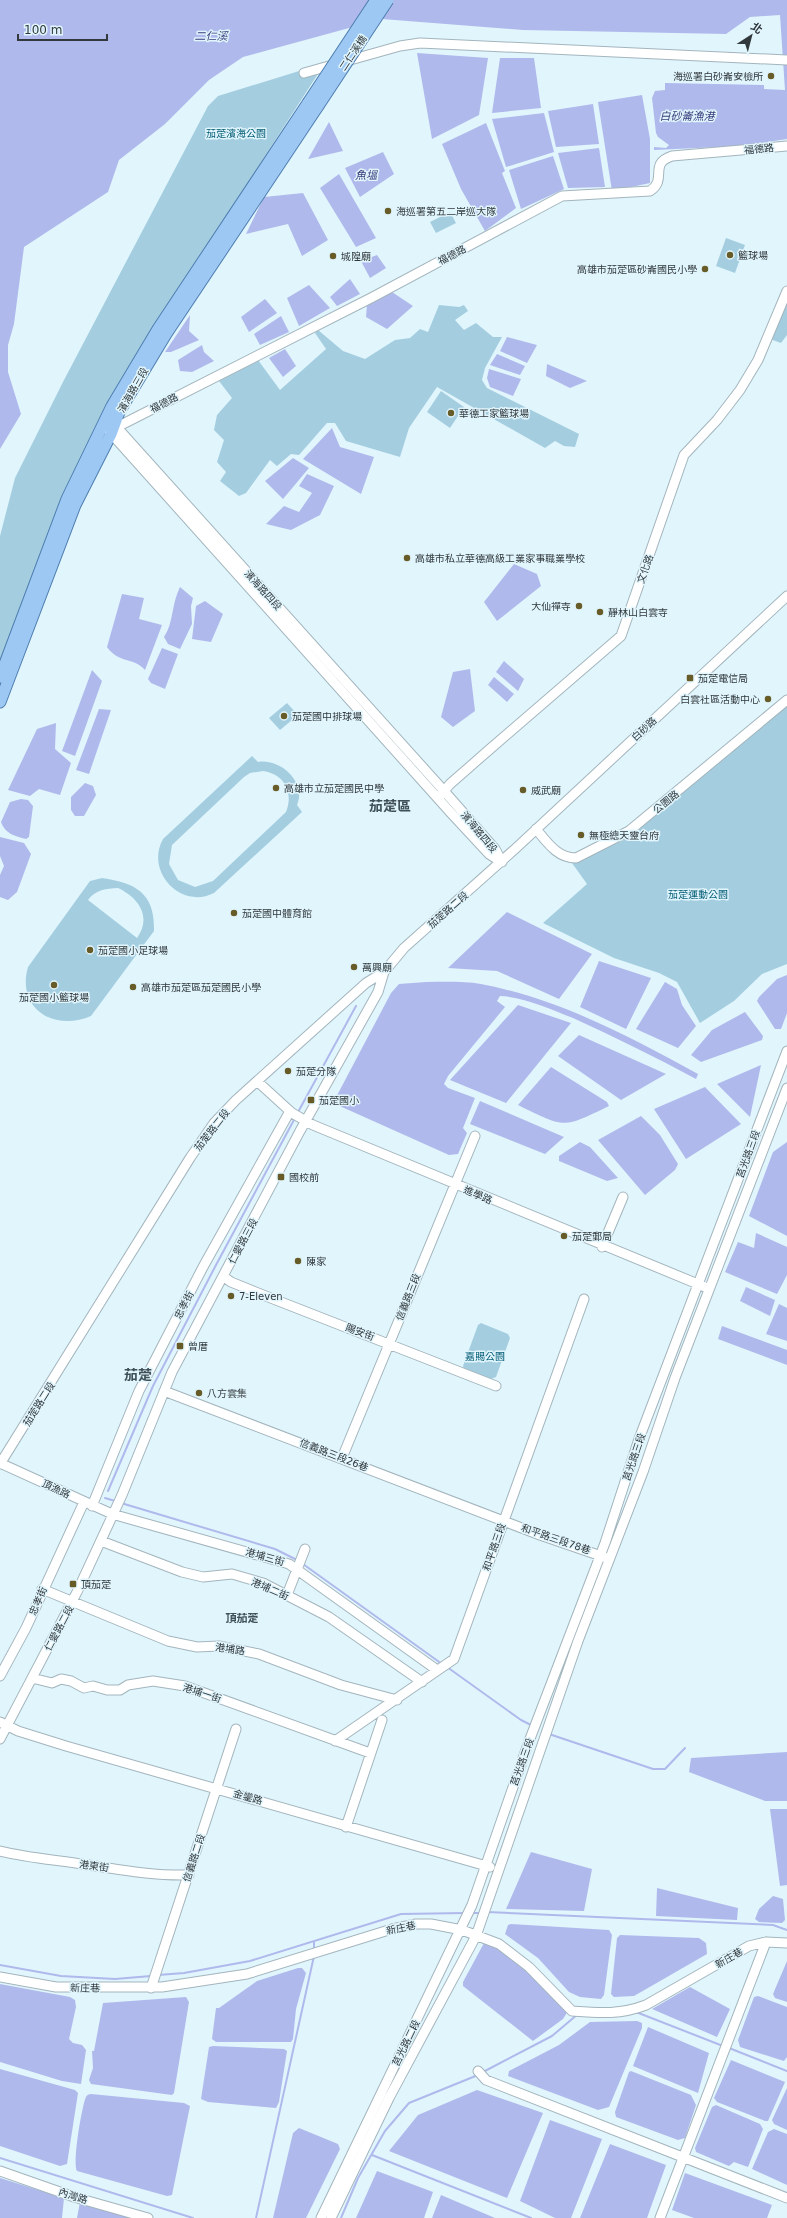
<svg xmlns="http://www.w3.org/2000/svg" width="787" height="2218" font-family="'DejaVu Sans','Noto Sans TC',sans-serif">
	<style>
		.green { fill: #a4cee0; fill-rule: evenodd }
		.water { fill: #b0b9ec }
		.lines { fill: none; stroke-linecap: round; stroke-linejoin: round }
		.stream { stroke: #b0b9ec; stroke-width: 2 }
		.minor-casing { stroke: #a3b5bd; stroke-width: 11 }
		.major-casing { stroke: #4e7eaf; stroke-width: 13 }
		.minor { stroke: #fff; stroke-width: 9 }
		.major { stroke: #9ec8f4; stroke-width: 11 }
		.major-bridge-casing { stroke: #4e7eaf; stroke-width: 13; stroke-linecap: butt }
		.major-bridge { stroke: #9ec8f4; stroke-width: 11 }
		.poi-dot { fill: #675b27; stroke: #e1f5fd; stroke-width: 1.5 }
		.labels { text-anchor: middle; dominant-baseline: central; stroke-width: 3; stroke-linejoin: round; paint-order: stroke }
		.street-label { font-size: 10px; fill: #31393c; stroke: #e1f5fd }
		.poi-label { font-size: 10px; fill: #31393c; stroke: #e1f5fd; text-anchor: start }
		.park-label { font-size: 10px; fill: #025b74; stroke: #e1f5fd }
		.water-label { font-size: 11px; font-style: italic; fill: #373c7a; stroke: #e1f5fd }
		.neighbourhood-label { font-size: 11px; font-weight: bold; fill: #405057; stroke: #e1f5fd }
		.district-label { font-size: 14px; font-weight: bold; fill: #405057; stroke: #e1f5fd }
	</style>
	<rect width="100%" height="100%" fill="#e1f5fd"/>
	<path class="green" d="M325 63 139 351 0 665V536L15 478 64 380 208 106 218 96Z
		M450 212 456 223 436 233 430 222Z
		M726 238 745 245 735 273 716 266Z
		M787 303V335L781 343 770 339Z
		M439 305 459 307 464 305 468 311 455 320 464 330 476 323 493 337H502L485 368 482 380 487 388 579 434 575 447 564 446 555 441 545 448 437 387 409 428 400 457 346 441 335 423H327L299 455 291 454 277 466 270 460 246 493 239 496 220 481 226 472 217 462 224 440 214 430 217 415 232 398 219 381 258 360 280 390 326 349 315 333 318 330 343 351 365 359 395 340 410 338 420 329 428 332Z
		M441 391 464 407 450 428 427 412Z
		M287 703 298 715 280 730 269 718Z
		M787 703V964L762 974 734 1001 700 1023 677 982 659 973 614 958 543 923 587 884 572 863 624 840Z
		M252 756 258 762C280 758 307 782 297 805L302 812 214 893C180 910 145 871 163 839ZM263 771C284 774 294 792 286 812L213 881 195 887 178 880 169 864 172 845 244 777 250 773Z
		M102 878C137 883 155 894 154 931L91 1016C55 1032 16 1009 28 967L90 881ZM118 888C139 898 152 917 137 938L88 900C96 889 106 889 118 888Z
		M481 1323 508 1334 510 1338 496 1377 491 1379 464 1369 463 1366 478 1325Z"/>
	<path class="water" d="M0 0H787V139L741 146 654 150V147L666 148 669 145 658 137 656 133 652 98 655 91 665 90V83L764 85V89L785 90 780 15 750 17 726 34 523 30 382 19 243 57 209 80 165 124 119 160 108 192 24 247 14 324 8 345V372L21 414 0 449Z
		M417 53 488 58 479 115 432 139Z
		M500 58H534L541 108 492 113Z
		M642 95 650 139V183L612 191 598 102Z
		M593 104 599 144 556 147 548 111Z
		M544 113 554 152 506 167 492 119Z
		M329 122 343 151 308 159Z
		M486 123 505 171 502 173 516 208 485 231 461 189 442 144Z
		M599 148 605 187 568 188 558 153Z
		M383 152 394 174 360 197 345 168Z
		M553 156 564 189 521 209 509 170Z
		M339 174 376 238 356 247 320 188Z
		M303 193 328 240 302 256 288 224 246 234 264 197Z
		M377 255 386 268 370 278 361 261Z
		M350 279 360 294 337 306 330 297Z
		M309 285 330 308 299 326 287 298Z
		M392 292 413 306 387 329 366 317 367 305Z
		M265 299 277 313 249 332 241 317Z
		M190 315 189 331 199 340 171 352H165Z
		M281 316 289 332 260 345 254 334Z
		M507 337 537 345 527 363 500 351Z
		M202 345 204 352 214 361 192 372 180 371 178 360Z
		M285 349 296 366 283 377 269 358Z
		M497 354 525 366 520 375 490 365Z
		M547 364 587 381 570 388 546 376Z
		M489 369 521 379 513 396 490 387 487 378Z
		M332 428 340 447 374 457 361 494 303 459Z
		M293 458 309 468 283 499 265 481Z
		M307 474 334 486 320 515 291 530 266 524 284 506 299 512 312 493 299 486Z
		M514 564 537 574 541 586 497 621 484 602Z
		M180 587 193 598 191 606 192 624 180 649 168 644 164 637C174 622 171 605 180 587Z
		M122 594 144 598 139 619 162 625 145 670C134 657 119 664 107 647Z
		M205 601 223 614 211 642 192 639 196 606Z
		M162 648 178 654 165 689 151 683 148 679Z
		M504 661 524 679 518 691 496 672Z
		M470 669 475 711 453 727 441 717 453 672Z
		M92 670 102 681 75 756 62 751Z
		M494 677 514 694 507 702 488 685Z
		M99 709 111 710 89 774 76 770Z
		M56 723 55 749 71 763 60 795 39 789 30 796 8 790 37 729Z
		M85 783 93 786 96 795 84 816H75L71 810V797Z
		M21 799 28 800 33 806 29 837 26 839C15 836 5 834 1 822L10 802Z
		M0 837 24 843 31 854 17 892 8 900 0 897V875L4 866 0 856Z
		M507 912 592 954 559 999 497 971 448 968Z
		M599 961 651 978 626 1029 580 1007Z
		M787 975V1013L781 1029H775L757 1001 759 997 777 979Z
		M426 982C444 982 463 981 481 984 559 999 629 1036 698 1074L696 1079C655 1057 615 1037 573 1018 550 1009 524 997 500 996L497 1001 505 1007 448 1076 444 1084 448 1088 475 1098 463 1128 467 1133 458 1154 449 1155 333 1103 391 993 399 984Z
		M665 982 677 989 682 1005 696 1026 678 1048 636 1029Z
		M518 1005 571 1023 506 1103 450 1080Z
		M745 1012 763 1036 762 1040 701 1062 691 1055 712 1030Z
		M579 1035 666 1074 621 1100 558 1056Z
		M761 1065 750 1117 717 1084Z
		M551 1067 607 1102 609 1106C562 1129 565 1128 518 1105Z
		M705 1087 741 1124 686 1159 654 1109Z
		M480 1101 564 1137 545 1154 470 1124Z
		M641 1116 660 1135 678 1164 675 1170 645 1195 598 1140Z
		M580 1142 590 1147 618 1178 607 1181 559 1161V1156Z
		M787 1142V1236L749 1216 773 1152Z
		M756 1233 787 1247V1275L777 1294 725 1272 738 1242 754 1248Z
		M746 1287 775 1300 770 1316 740 1301Z
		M779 1304 787 1308V1341L766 1334Z
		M722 1326 787 1350V1365L718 1339Z
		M787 1752V1801H765L689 1772 691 1758Z
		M770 1809H787V1885L780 1886Z
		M531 1852 592 1869 584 1911 506 1909Z
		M657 1888 738 1908 737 1920 656 1916Z
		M773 1896 783 1899 785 1920 782 1923 759 1922 755 1919 759 1909Z
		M511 1924 609 1930 612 1935 604 1995 601 1999 580 1997 569 1992 538 1958 505 1934 508 1925Z
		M620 1935 699 1938 706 1943 707 1954 641 1992 634 1996 614 1997 611 1994 617 1938Z
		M484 1943 502 1946 568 2011 563 2019 533 2041 463 1986V1982Z
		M787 1961V2002L775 1998 773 1994Z
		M298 1968H302L306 1973 296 2009 293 2039 291 2042H216L212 2039 216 2008H219L257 1981Z
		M0 1984 70 1997 75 2000 76 2007 69 2039 73 2043 82 2045 86 2050 81 2084 62 2081 0 2062Z
		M690 1987 730 2009 717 2037 652 2009Z
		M758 1996 787 2007V2057L784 2061 740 2047 738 2040 754 1997Z
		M186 1997 189 2002 174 2093 172 2095 91 2084 89 2080 93 2068 92 2051H94L103 2003Z
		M637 2021 642 2023V2028L609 2107 598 2110 508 2076 509 2071 559 2045 590 2022Z
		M648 2027 709 2053 698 2093 633 2066Z
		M213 2046 284 2049 287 2051 279 2102 276 2108 208 2102 201 2099 209 2047Z
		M731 2060 785 2082 768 2121H765L717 2102 714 2098Z
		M0 2069 75 2090 78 2093 67 2164 60 2166 0 2146Z
		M631 2071 691 2095 696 2105 685 2138 678 2140 616 2117 615 2112 629 2072Z
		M787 2088V2130L774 2124 772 2120Z
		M477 2090 543 2113 507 2198 389 2151 418 2115Z
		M91 2094 184 2103 190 2106 172 2195 167 2196 77 2171C72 2164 82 2105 86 2097 88 2094 88 2095 91 2094Z
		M716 2105 760 2124 763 2129 748 2167 734 2162 729 2166 696 2152 695 2148 712 2107Z
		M550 2120 602 2139 571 2218H555L520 2201Z
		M299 2128 338 2144 340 2149 306 2218H273L293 2133Z
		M774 2129 787 2134V2185L752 2169 768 2132Z
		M610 2144 666 2165 647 2218H580Z
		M377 2171 433 2192 424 2218H356Z
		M685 2173 772 2205 767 2218H694L672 2210Z
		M0 2178 64 2198 62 2218H0Z
		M441 2195 495 2218H432Z
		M80 2202 131 2218H77Z"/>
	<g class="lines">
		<path class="stream" d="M297 1114 356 1006
			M108 1491 153 1386 216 1265 295 1118
			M105 1498 115 1501
			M121 1503 275 1549 297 1560
			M303 1564 442 1664
			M447 1667 521 1720 533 1726
			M549 1734 653 1769H665L685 1748
			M487 1912 773 1925 787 1930
			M471 1913H481
			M314 1941V1950
			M0 1965 61 1976 115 1979 151 1976
			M158 1975 184 1973 250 1961 401 1914 465 1913
			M636 2012 723 2046
			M729 2048 787 2071
			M483 2072 552 2036 578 2014
			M372 2155 531 2218
			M0 2158 193 2218
			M256 2218 314 1956
			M341 2218 358 2178 385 2131 409 2103 478 2075"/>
		<defs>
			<path id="minor" d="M304 73 400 46 420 43 787 60
				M113 423 445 792 495 849 502 862
				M117 427 371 298 562 196 650 191C668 179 648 164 672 156L787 146
				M108 430 451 813 489 854 500 861
				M438 798 450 784 490 749 621 636 684 455 717 420 740 390 758 360 787 291
				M536 829C547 842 557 858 576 858L629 831 787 700
				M258 1082 292 1113 313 1125 705 1287
				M602 1247 623 1197
				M224 1277 231 1282 258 1293 496 1386
				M164 1391 540 1535 604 1557
				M342 1458 475 1136
				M0 1463 112 1514 289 1564 437 1670
				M0 1464 190 1158 214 1123 236 1100 366 983 384 972 404 948 515 849 787 596
				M92 1506 139 1391 203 1267 290 1111
				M101 1541 182 1572 203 1577 232 1574 263 1583 329 1617 422 1682
				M42 1589 168 1641 197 1647 219 1646 259 1654 341 1685 397 1700
				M287 1595 305 1549
				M0 1676 26 1628 84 1502
				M32 1678 52 1683 61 1679 71 1681 84 1688 93 1686 107 1690H120L128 1685 153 1681 185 1686 370 1753
				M0 1722 18 1731 66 1746 490 1867
				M0 1739 77 1592 122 1495 172 1372 300 1131 378 992 384 972
				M335 1741 454 1659 584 1299
				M346 1827 382 1720
				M0 1851C29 1858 58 1860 88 1865 121 1870 155 1876 189 1875
				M0 1977 56 1987H162L247 1974 392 1929 416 1924H431L462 1930 499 1944 529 1967 572 2011C599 2013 620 2015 646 2005L749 1946 766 1942 787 1943
				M151 1988 236 1729
				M478 2071 486 2080 787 2198
				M0 2171 74 2197 148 2218
				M321 2218 472 1905 528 1744 605 1543 639 1439 787 1051
				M331 2218 389 2098 476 1936 578 1641 643 1472 675 1378 787 1088
				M660 2218 766 1942"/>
			<path id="major" d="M0 677 67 499 112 406 158 329 308 103
				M0 702 75 505 111 434 119 412 166 334 318 106"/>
		</defs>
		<use href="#minor" class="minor-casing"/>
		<use href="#major" class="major-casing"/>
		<use href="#minor" class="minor"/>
		<use href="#major" class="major"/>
		<defs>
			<path id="major-bridge" d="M308 103 376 0
				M318 106 388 0"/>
		</defs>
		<use href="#major-bridge" class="major-bridge-casing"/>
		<use href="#major-bridge" class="major-bridge"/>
	</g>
	<g class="poi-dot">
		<circle cx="771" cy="76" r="4"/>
		<circle cx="388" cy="211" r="4"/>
		<circle cx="730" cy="255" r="4"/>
		<circle cx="333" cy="256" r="4"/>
		<circle cx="705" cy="269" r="4"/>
		<circle cx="451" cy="413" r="4"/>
		<circle cx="407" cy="558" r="4"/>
		<circle cx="579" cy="606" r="4"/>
		<circle cx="600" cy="612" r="4"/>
		<rect x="686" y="674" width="8" height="8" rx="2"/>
		<circle cx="768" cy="699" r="4"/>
		<circle cx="284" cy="716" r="4"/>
		<circle cx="276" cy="788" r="4"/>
		<circle cx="523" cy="790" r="4"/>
		<circle cx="581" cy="835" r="4"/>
		<circle cx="234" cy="913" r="4"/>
		<circle cx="90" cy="950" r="4"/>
		<circle cx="354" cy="967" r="4"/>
		<circle cx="54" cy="985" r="4"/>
		<circle cx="133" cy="987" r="4"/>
		<circle cx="288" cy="1071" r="4"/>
		<rect x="307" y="1096" width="8" height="8" rx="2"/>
		<rect x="277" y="1173" width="8" height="8" rx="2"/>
		<circle cx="564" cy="1236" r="4"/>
		<circle cx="298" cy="1261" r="4"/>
		<circle cx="231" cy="1296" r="4"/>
		<rect x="176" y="1342" width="8" height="8" rx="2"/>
		<circle cx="199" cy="1393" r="4"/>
		<rect x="69" y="1580" width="8" height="8" rx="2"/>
	</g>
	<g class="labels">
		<g class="street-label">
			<text transform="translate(353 53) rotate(-56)">二仁溪橋</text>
			<text transform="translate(759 149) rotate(-6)">福德路</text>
			<text transform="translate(452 255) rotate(-27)">福德路</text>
			<text transform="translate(133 390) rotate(-60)">濱海路三段</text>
			<text transform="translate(164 403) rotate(-27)">福德路</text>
			<text transform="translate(645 569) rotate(-71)">文化路</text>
			<text transform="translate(263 590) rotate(48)">濱海路四段</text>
			<text transform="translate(644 729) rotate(-43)">白砂路</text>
			<text transform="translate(666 802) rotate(-39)">公園路</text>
			<text transform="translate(479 832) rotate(50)">濱海路四段</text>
			<text transform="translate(448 910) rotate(-41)">茄萣路二段</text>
			<text transform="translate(212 1130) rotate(-52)">茄萣路二段</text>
			<text transform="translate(748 1154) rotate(-70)">莒光路三段</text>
			<text transform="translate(478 1195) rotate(23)">進學路</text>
			<text transform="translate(243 1241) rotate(-62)">仁愛路三段</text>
			<text transform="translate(408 1297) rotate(-68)">信義路三段</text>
			<text transform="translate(184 1305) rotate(-63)">忠孝街</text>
			<text transform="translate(360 1332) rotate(21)">賜安街</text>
			<text transform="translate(39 1404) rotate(-58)">茄萣路二段</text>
			<text transform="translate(334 1455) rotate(21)">信義路三段26巷</text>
			<text transform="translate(634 1457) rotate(-71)">莒光路三段</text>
			<text transform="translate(56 1489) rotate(25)">頂漁路</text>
			<text transform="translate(556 1539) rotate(19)">和平路三段78巷</text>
			<text transform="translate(494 1547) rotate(-71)">和平路三段</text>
			<text transform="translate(265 1557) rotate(16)">港埔三街</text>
			<text transform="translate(270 1589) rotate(23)">港埔二街</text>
			<text transform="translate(38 1601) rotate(-67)">忠孝街</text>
			<text transform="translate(59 1628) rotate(-62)">仁愛路二段</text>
			<text transform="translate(230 1649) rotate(8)">港埔路</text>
			<text transform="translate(202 1693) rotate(18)">港埔一街</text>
			<text transform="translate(522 1762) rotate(-70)">莒光路三段</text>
			<text transform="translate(248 1797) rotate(16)">金鑾路</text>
			<text transform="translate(194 1858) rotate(-72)">信義路二段</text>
			<text transform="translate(94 1866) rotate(8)">港東街</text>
			<text transform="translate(401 1928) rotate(-12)">新庄巷</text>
			<text transform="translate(729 1958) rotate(-30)">新庄巷</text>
			<text transform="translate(85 1988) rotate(1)">新庄巷</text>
			<text transform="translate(406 2043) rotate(-64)">莒光路二段</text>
			<text transform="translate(73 2196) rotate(18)">內灣路</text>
		</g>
		<g class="poi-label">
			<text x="763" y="76" text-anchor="end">海巡署白砂崙安檢所</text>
			<text x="396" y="211">海巡署第五二岸巡大隊</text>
			<text x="738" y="255">籃球場</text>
			<text x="341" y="256">城隍廟</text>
			<text x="697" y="269" text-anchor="end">高雄市茄萣區砂崙國民小學</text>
			<text x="459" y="413">華德工家籃球場</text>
			<text x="415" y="558">高雄市私立華德高級工業家事職業學校</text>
			<text x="571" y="606" text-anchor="end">大仙禪寺</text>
			<text x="608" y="612">靜林山白雲寺</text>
			<text x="698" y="678">茄萣電信局</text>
			<text x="760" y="699" text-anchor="end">白雲社區活動中心</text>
			<text x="292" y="716">茄萣國中排球場</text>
			<text x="284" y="788">高雄市立茄萣國民中學</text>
			<text x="531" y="790">威武廟</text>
			<text x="589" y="835">無極總天靈台府</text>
			<text x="242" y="913">茄萣國中體育館</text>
			<text x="98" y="950">茄萣國小足球場</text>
			<text x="362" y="967">萬興廟</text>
			<text x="141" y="987">高雄市茄萣區茄萣國民小學</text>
			<text x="54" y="997" text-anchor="middle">茄萣國小籃球場</text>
			<text x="296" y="1071">茄萣分隊</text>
			<text x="319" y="1100">茄萣國小</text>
			<text x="289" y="1177">國校前</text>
			<text x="572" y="1236">茄萣郵局</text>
			<text x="306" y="1261">陳家</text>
			<text x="239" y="1296">7-Eleven</text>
			<text x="188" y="1346">曾厝</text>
			<text x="207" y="1393">八方雲集</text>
			<text x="81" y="1584">頂茄萣</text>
		</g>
		<g class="park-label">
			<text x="236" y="133">茄萣濱海公園</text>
			<text x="698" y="894">茄萣運動公園</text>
			<text x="485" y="1356">嘉賜公園</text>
		</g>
		<g class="water-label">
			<text x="211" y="36">二仁溪</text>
			<text x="687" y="116">白砂崙漁港</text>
			<text x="366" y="175">魚塭</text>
		</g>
		<g class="neighbourhood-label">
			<text x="242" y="1618">頂茄萣</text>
		</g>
		<g class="district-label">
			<text x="390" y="806">茄萣區</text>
			<text x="138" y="1375">茄萣</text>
		</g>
	</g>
	<g transform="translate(751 36) rotate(36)" stroke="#e1f5fd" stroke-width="3" paint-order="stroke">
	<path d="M0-3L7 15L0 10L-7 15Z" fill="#31393c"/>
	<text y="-6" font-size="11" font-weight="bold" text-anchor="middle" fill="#31393c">北</text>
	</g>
	<path d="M18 34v6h89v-6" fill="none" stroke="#31393c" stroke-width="2"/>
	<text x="24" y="34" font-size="12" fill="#31393c" stroke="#e1f5fd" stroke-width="3" paint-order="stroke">100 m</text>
</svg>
